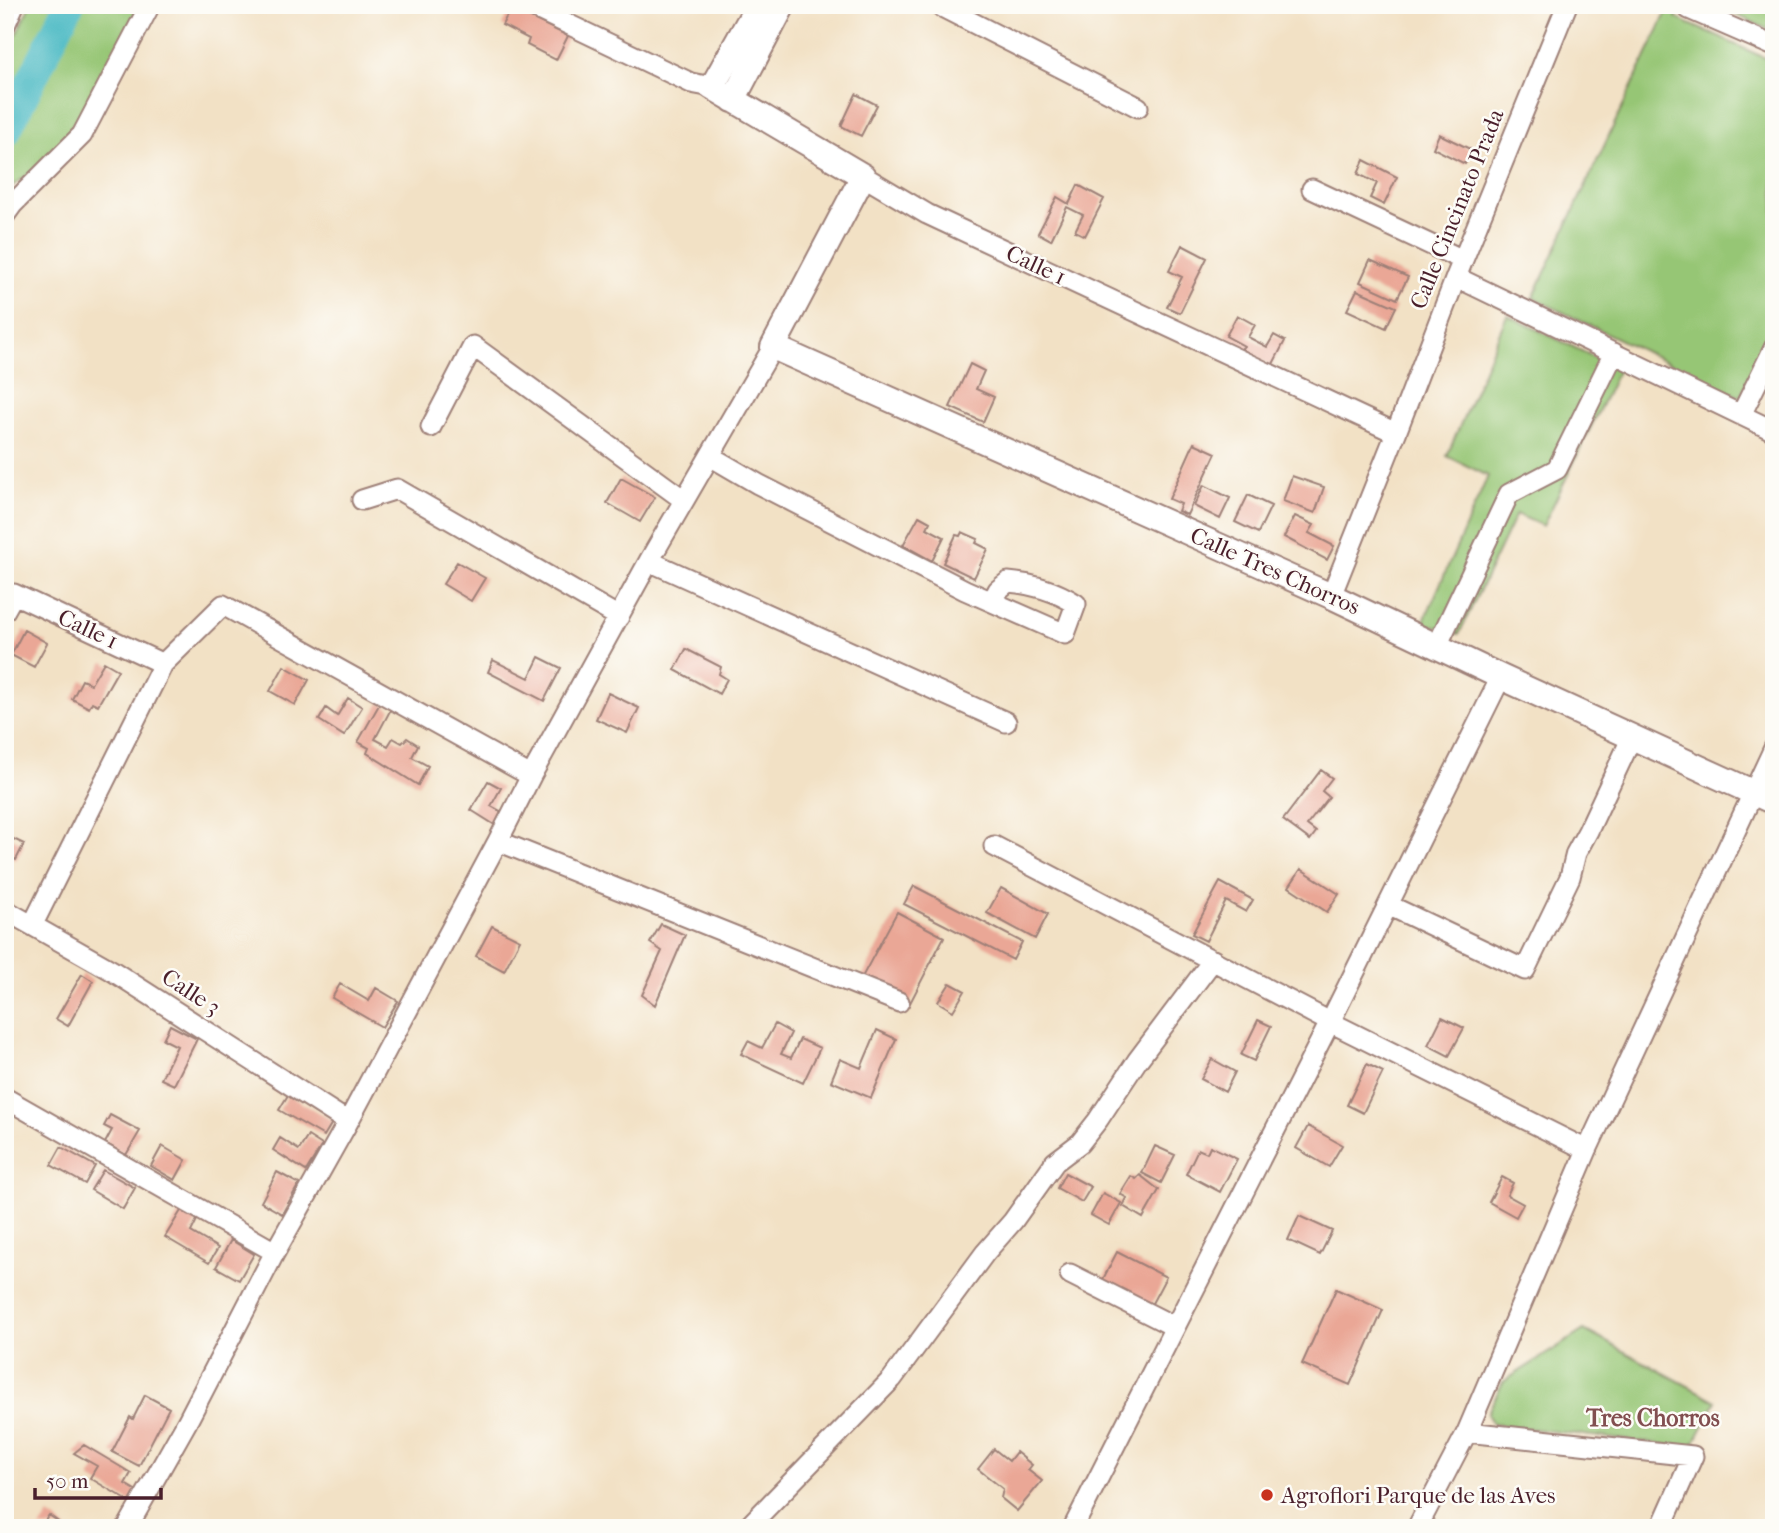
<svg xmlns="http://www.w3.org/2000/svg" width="1779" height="1533" font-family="'IM FELL French Canon',serif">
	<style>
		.green { fill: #96c675; stroke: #707250; stroke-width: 2 }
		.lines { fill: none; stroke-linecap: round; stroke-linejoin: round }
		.river { stroke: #4cbac4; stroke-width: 30 }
		.building { fill: #eaa796 }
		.minor-casing { stroke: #9e8078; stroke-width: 23 }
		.major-casing { stroke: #9e8078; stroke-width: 28 }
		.minor { stroke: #fff; stroke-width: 19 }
		.major { stroke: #fff; stroke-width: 24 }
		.poi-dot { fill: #c8321e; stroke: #fdfcf7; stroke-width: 2.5 }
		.labels { text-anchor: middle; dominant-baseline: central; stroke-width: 5; stroke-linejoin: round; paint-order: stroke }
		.street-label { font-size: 23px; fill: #4a1f2b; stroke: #fdfcf7 }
		.poi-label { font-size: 23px; fill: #4a1f2b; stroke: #fdfcf7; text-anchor: start }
		.neighbourhood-label { font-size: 24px; font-weight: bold; fill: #824f50; stroke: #fdfcf7 }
	</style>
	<rect width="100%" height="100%" fill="#fdfcf7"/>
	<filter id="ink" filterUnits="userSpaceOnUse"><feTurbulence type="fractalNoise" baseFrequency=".0143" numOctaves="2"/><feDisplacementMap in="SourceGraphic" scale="14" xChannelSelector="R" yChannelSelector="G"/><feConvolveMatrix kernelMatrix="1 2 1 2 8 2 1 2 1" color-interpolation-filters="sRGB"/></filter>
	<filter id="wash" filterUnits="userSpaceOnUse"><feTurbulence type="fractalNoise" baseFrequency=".00686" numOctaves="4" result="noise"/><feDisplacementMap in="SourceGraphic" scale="28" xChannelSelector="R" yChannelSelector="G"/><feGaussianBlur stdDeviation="1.57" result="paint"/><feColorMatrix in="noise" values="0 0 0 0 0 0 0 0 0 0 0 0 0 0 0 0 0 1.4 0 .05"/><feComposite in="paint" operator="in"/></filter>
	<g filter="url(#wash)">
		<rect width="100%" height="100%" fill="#f2e1c5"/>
		<path class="green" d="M30 5H139L73 143 11 187 5 199V59Z
			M1670 5H1681L1676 18 1774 62V326L1740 397 1533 298Z
			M1730 5H1774V32L1734 14Z
			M1507 315 1619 369 1543 526 1516 514 1459 634 1423 623 1488 476 1447 456Z
			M1584 1330 1716 1401 1692 1448 1493 1424 1487 1414 1503 1382Z"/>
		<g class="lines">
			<path class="river" d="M5 133 69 5"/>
		</g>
		<g id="blocks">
			<path class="building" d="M511 8 568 36 556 60 527 45 529 39 502 25Z
				M856 94 877 105 861 136 841 126Z
				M1439 134 1472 150 1465 164 1433 148Z
				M1364 160 1397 177 1384 205 1370 198 1377 183 1358 174Z
				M1078 185 1104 199 1085 236 1075 231 1083 215 1067 207 1051 240 1038 233 1057 197 1069 204Z
				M1182 245 1207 258 1180 313 1167 307 1182 277 1169 271Z
				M1370 260 1408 277 1397 299 1360 282Z
				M1357 290 1396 307 1386 328 1347 310Z
				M1237 315 1255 325 1248 337 1267 347 1274 335 1285 341 1272 366 1241 349 1244 346 1226 336Z
				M970 364 984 371 976 389 994 397 983 422 950 407Z
				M1194 443 1216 453 1187 515 1178 511 1181 504 1169 499Z
				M1292 476 1324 487 1315 513 1283 501Z
				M621 478 655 497 640 522 607 503Z
				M1204 485 1230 498 1220 519 1194 506Z
				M1248 495 1271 506 1258 533 1235 522Z
				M919 516 930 522 927 528 944 537 932 561 903 545Z
				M1295 516 1314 525 1309 533 1334 546 1327 560 1284 537Z
				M962 532 978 539 976 543 988 549 974 578 943 563 956 535 960 536Z
				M457 562 485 578 471 601 443 584Z
				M24 630 47 643 34 667 11 655Z
				M686 649 721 667 719 674 727 679 719 694 675 670Z
				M539 657 561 668 544 701 488 672 493 660 529 678Z
				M104 662 118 670 98 705 92 702 89 708 72 699 82 680 91 684Z
				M284 666 309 680 295 705 270 691Z
				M608 693 639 708 627 733 596 719Z
				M348 698 362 707 344 736 319 720 326 708 337 716Z
				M380 703 391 709 375 739 388 746 393 738 402 743 407 738 418 745 412 757 428 766 418 785 367 753 369 748 358 742Z
				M1321 770 1332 778 1322 791 1329 797 1307 825 1316 832 1310 840 1283 820Z
				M488 781 501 788 491 806 502 812 495 825 471 810Z
				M5 835 24 844 16 860 5 855Z
				M1301 869 1339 894 1327 912 1289 887Z
				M1220 882 1253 900 1246 912 1226 901 1206 941 1192 934Z
				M914 886 1022 942 1013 960 904 904Z
				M1001 888 1048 914 1035 939 987 913Z
				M897 912 944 937 909 1005 861 979Z
				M661 924 685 935 655 1005 642 995 662 951 650 943Z
				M492 926 520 940 504 971 476 956Z
				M82 974 93 981 68 1026 56 1019Z
				M950 983 965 991 953 1011 938 1002Z
				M340 984 369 1001 376 988 398 1001 382 1027 332 998Z
				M1442 1017 1464 1028 1449 1056 1428 1045Z
				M1258 1020 1271 1026 1254 1061 1241 1055Z
				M775 1024 791 1033 781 1054 791 1058 800 1039 820 1048 803 1083 741 1054 748 1041 762 1048Z
				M170 1025 197 1039 174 1085 161 1079 177 1046 163 1039Z
				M877 1030 896 1039 871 1098 831 1081 840 1059 861 1068Z
				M1212 1059 1235 1072 1225 1092 1201 1079Z
				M1367 1064 1383 1072 1363 1113 1347 1105Z
				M288 1095 333 1121 324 1136 279 1110Z
				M110 1115 140 1131 126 1155 105 1143 112 1130 104 1126Z
				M1308 1126 1342 1145 1329 1167 1296 1148Z
				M308 1136 322 1145 306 1171 273 1150 280 1138 299 1150Z
				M162 1146 186 1160 175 1180 151 1166Z
				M1155 1146 1175 1155 1161 1183 1142 1173Z
				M1210 1146 1237 1159 1220 1192 1186 1174 1198 1149 1207 1153Z
				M61 1147 95 1166 85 1184 51 1165Z
				M103 1170 135 1188 123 1209 91 1190Z
				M277 1172 299 1184 282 1214 261 1202Z
				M1065 1173 1091 1187 1082 1202 1057 1188Z
				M1140 1175 1159 1190 1143 1218 1123 1206 1127 1198 1120 1194 1131 1176 1136 1179Z
				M1502 1177 1513 1183 1507 1195 1523 1204 1516 1217 1489 1202Z
				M1103 1193 1121 1203 1109 1225 1091 1215Z
				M182 1209 198 1218 191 1232 218 1248 209 1263 165 1237Z
				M1299 1216 1332 1231 1320 1255 1288 1240Z
				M231 1240 254 1254 239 1280 216 1267Z
				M1117 1252 1166 1277 1149 1309 1101 1283Z
				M1336 1289 1383 1310 1350 1385 1302 1364Z
				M145 1395 169 1408 139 1466 112 1452 130 1417 133 1419Z
				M84 1445 131 1473 125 1484 137 1491 130 1502 90 1478 97 1466 74 1453Z
				M994 1449 1009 1461 1016 1452 1032 1465 1028 1470 1042 1481 1017 1511 1001 1498 1003 1489 978 1469Z
				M49 1515 67 1528H40Z"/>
		</g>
	</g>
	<g filter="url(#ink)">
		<use href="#blocks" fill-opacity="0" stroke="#9e8078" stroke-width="2"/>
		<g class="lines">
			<defs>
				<path id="minor" d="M528 5 691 83 712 87
					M938 5 1138 107
					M1689 9 1774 46
					M5 25 14 5
					M863 176 927 214 1396 433 1331 596
					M1312 189 1463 260
					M5 215 13 204 82 135 150 5
					M1456 277 1774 431
					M1741 415 1774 348
					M431 427 473 346 684 500
					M1396 433 1456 277 1567 5
					M710 456 758 484 965 590 1065 634 1076 604C1056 591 1031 584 1008 582L998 590 992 602
					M362 500 397 489 619 617
					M649 561 1006 722
					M5 610 14 594 163 664
					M1437 646 1509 494 1557 469 1614 353
					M498 841 899 1002
					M994 846 1330 1022 1587 1150
					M1388 905 1525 970 1570 877 1576 853 1588 831 1632 737
					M5 910 111 970 348 1122
					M33 924 163 664 223 605 531 776
					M5 1098 275 1252
					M1070 1274 1175 1327
					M1467 1432 1693 1456 1661 1528
					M749 1526 892 1379 985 1253 1013 1221 1055 1162 1080 1143 1098 1120 1137 1061 1213 960
					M127 1528 187 1422 275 1252 348 1122 498 841 531 776 649 561 773 347
					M1073 1528 1330 1022 1501 677
					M1417 1528 1467 1432 1587 1150 1774 748"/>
				<path id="major" d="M758 5 712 87 863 176 773 347 1331 596 1501 677 1774 802
					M733 100 783 5"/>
			</defs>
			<use href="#minor" class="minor-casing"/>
			<use href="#major" class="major-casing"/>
			<use href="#minor" class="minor"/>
			<use href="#major" class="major"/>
		</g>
	</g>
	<circle class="poi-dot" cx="1267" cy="1495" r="7"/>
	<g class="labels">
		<g class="street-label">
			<text transform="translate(1457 209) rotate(-68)">Calle Cincinato Prada</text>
			<text transform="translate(1036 265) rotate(25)">Calle 1</text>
			<text transform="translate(1275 571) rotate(24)">Calle Tres Chorros</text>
			<text transform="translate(88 629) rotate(25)">Calle 1</text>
			<text transform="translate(191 992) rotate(33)">Calle 3</text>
		</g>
		<g class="poi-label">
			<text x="1281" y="1495">Agroflori Parque de las Aves</text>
		</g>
		<g class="neighbourhood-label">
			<text x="1653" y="1418">Tres Chorros</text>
		</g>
	</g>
	<rect width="1779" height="1533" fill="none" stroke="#fdfcf7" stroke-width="28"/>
	<path d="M35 1488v10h126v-10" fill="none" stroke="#4a1f2b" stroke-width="3.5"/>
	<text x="46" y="1488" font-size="21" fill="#4a1f2b" stroke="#fdfcf7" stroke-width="5" paint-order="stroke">50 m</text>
</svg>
